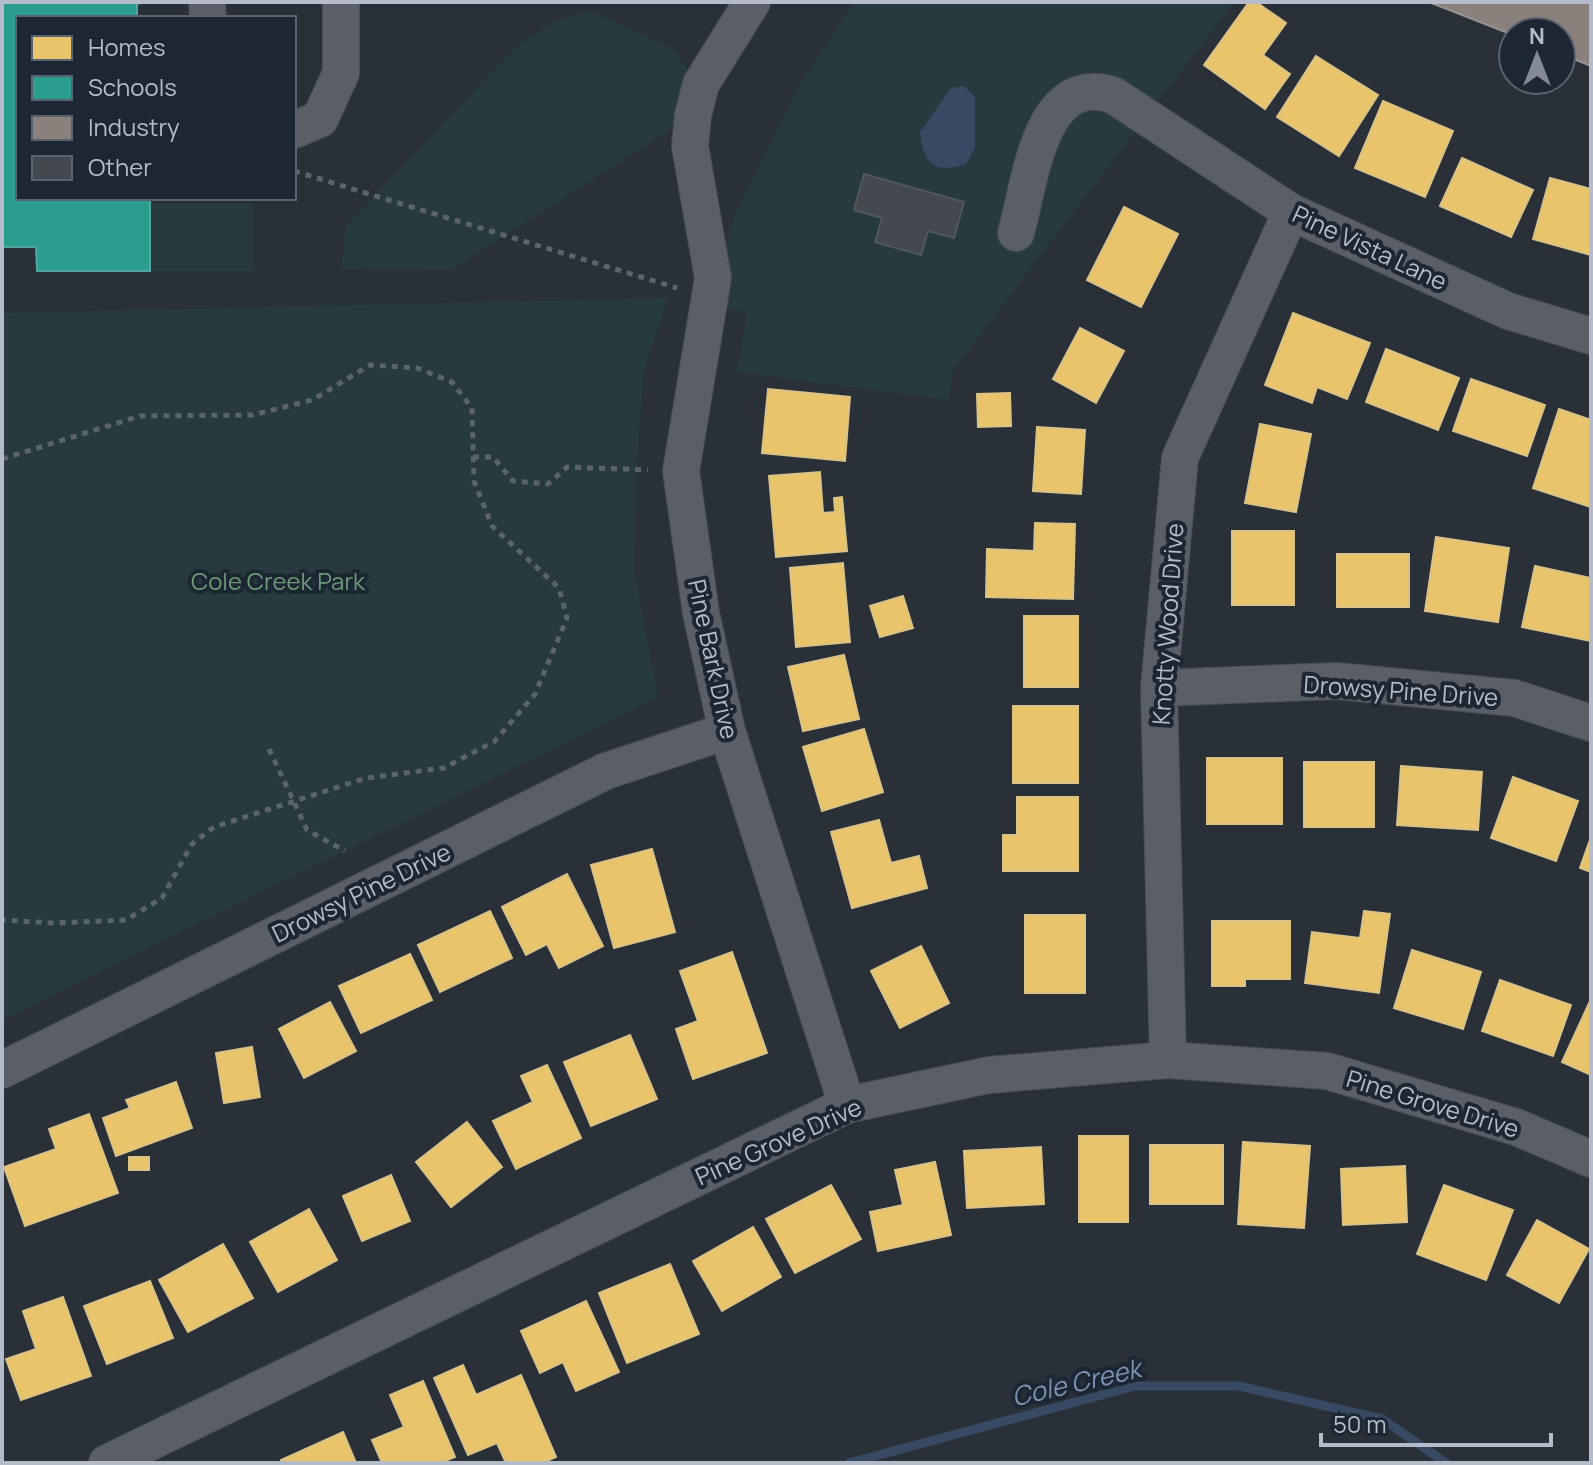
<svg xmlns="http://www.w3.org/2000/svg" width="1593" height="1465" font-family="Manrope,sans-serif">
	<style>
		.green { fill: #273a3e }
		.water { fill: #384963 }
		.homes { fill: #e9c46a; stroke: #d9c286; stroke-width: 2 }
		.schools { fill: #2a9d8f; stroke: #53a6a0; stroke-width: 2 }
		.industry { fill: #8a817c; stroke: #979393; stroke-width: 2 }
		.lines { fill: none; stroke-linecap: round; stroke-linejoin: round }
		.stream { stroke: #384963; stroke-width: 9 }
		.building { fill: #444950; stroke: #52575f; stroke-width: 2 }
		.minor-casing { stroke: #484c53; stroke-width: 38 }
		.path { stroke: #5d636a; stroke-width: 5; stroke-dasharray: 6 6; stroke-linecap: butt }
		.minor { stroke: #5a5e66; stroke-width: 36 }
		.labels { text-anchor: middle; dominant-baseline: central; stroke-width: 8; stroke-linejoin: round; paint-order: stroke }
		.street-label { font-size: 24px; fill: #b4bcc9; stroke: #1d2633 }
		.park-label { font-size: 24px; fill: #6b9a76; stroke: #1d2633 }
		.water-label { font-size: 26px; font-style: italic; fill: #7c92b1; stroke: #1d2633 }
	</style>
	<rect width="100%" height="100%" fill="#2a3038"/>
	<path class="green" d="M854 2H1234L953 370 949 400 737 372 747 312 708 305 736 213 800 84Z
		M590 11 672 48 704 92 666 133 450 270 341 269 346 226 517 46 553 22Z
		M149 203H253V271H150Z
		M668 298 644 371 637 457 635 575 658 697 2 1020V313Z"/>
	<path class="water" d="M964 86 975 97V148L966 164C934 174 924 165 920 132L951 88Z"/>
	<path class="homes" d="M1249 2H1256L1286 23 1263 55 1290 74 1265 109 1204 65Z
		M1316 56 1378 95 1339 156 1277 117Z
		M1383 101 1453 131 1425 197 1355 168Z
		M1462 158 1533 190 1511 237 1440 206Z
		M1550 178 1591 189V255L1533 239Z
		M1124 207 1178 234 1141 307 1087 280Z
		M1293 313 1370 343 1347 399 1317 387 1312 403 1265 385Z
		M1080 328 1124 351 1096 403 1053 379Z
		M1386 349 1459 378 1438 430 1366 402Z
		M1471 379 1545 405 1527 456 1453 431Z
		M768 389 850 397 845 461 762 453Z
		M1010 393 1011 426 978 427 977 394Z
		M1559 409 1591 420V507L1533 488Z
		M1260 424 1311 434 1296 512 1245 503Z
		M1037 427 1085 430 1081 494 1033 491Z
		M820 472 823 513 835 512 834 498 842 497 847 551 776 557 769 476Z
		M1035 523 1075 524 1073 599 986 597 987 549 1034 551Z
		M1232 531H1294V605H1232Z
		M1436 537 1509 548 1498 622 1425 611Z
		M1337 554H1409V607H1337Z
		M843 563 850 642 796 647 790 568Z
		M1535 566 1591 578V641L1522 627Z
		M903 596 913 628 880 637 870 606Z
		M1024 616H1078V687H1024Z
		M844 655 859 719 803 731 788 667Z
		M1013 706H1078V783H1013Z
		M864 729 883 792 822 811 803 747Z
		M1207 758H1282V824H1207Z
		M1304 762H1374V827H1304Z
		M1401 766 1482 772 1478 830 1397 825Z
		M1513 777 1578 801 1556 861 1491 838Z
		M1017 797H1078V871H1003V835H1017Z
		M879 820 891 863 919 856 927 888 852 908 831 832Z
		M1591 837V872L1580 868Z
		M652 849 675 932 614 948 591 865Z
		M567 874 603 946 559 968 547 944 526 955 502 907Z
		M490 911 512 958 440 992 418 945Z
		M1364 911 1390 914 1379 993 1305 983 1312 932 1360 938Z
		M1025 915H1085V993H1025Z
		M1212 921H1290V979H1245V986H1212Z
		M921 946 949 1003 900 1028 871 971Z
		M1412 950 1481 972 1463 1029 1394 1008Z
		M732 952 767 1053 693 1079 676 1029 698 1021 680 971Z
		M410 954 432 1000 361 1033 339 986Z
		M1500 980 1571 1005 1553 1056 1482 1031Z
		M1591 999V1075L1562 1062Z
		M330 1002 356 1051 304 1078 279 1029Z
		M630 1035 657 1099 591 1126 564 1062Z
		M252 1047 260 1097 224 1103 216 1053Z
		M547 1065 581 1138 516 1169 493 1121 533 1102 521 1076Z
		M176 1082 192 1128 116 1156 103 1118 130 1108 126 1100Z
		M89 1114 118 1193 25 1226 4 1167 56 1149 49 1129Z
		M467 1122 502 1167 451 1207 416 1162Z
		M1079 1136H1128V1222H1079Z
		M1243 1142 1310 1146 1304 1228 1238 1224Z
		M1150 1145H1223V1204H1150Z
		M1041 1147 1044 1204 967 1208 964 1151Z
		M129 1157H149V1170H129Z
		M935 1162 951 1235 878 1251 870 1212 903 1205 895 1170Z
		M1405 1166 1407 1222 1343 1225 1341 1169Z
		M391 1175 410 1221 362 1241 343 1196Z
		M831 1185 861 1239 795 1273 766 1219Z
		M1444 1185 1513 1210 1486 1280 1417 1254Z
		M309 1209 337 1260 278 1292 250 1242Z
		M1537 1220 1589 1249 1559 1303 1507 1275Z
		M753 1227 781 1277 722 1311 693 1261Z
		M223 1244 253 1298 188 1332 159 1280Z
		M670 1264 699 1334 627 1363 599 1293Z
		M150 1281 173 1338 107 1364 84 1306Z
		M63 1297 91 1376 21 1400 6 1359 36 1349 23 1311Z
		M586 1301 619 1372 576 1391 563 1362 540 1373 521 1331Z
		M463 1365 476 1395 521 1375 556 1457 542 1463H506L497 1443 468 1455 434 1378Z
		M423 1381 455 1457 440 1463H382L372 1440 404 1427 390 1395Z
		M343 1432 356 1463H282L281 1460Z"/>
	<path class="schools" d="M2 2H144L137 4V18H18V198H150V271H37L36 247H2Z"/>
	<path class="industry" d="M1429 2H1591V66L1561 54V32H1513V35Z"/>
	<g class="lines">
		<path class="stream" d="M849 1463 1135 1386H1239L1382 1419 1446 1463"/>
	</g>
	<path class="building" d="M864 174 964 202 954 238 928 231 921 255 875 242 882 218 854 210Z"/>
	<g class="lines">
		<defs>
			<path id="minor" d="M207 2 208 18
				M752 2 701 84 693 115 690 146 713 278 681 471 701 613 727 731 847 1105
				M294 130 320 119 341 73V2
				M1016 233C1030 184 1039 71 1113 95L1291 212 1508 311 1591 336
				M1159 688 1337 681 1514 698 1591 723
				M1168 1060 1159 688 1180 458 1291 212
				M2 1070 606 771 727 731
				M107 1463 847 1105 989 1075 1168 1060 1327 1071 1516 1127 1591 1159"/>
		</defs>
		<use href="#minor" class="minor-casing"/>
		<path class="path" d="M294 171 677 288
			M473 457H493L513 481 548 484 567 467 648 470
			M2 459 140 416 253 415 312 400 370 365 417 368 452 382 472 408 474 481 492 526 559 588 567 618 535 694 495 741 444 768 366 778 214 827 192 844 162 898 126 920 53 923 2 920
			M269 749 307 830 345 851"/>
		<use href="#minor" class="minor"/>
	</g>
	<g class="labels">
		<g class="street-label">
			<text transform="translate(1370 247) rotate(25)">Pine Vista Lane</text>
			<text transform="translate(1167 624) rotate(-86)">Knotty Wood Drive</text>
			<text transform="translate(714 659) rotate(78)">Pine Bark Drive</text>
			<text transform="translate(1401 690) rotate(4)">Drowsy Pine Drive</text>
			<text transform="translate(361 892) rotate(-26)">Drowsy Pine Drive</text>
			<text transform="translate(1433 1103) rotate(17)">Pine Grove Drive</text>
			<text transform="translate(778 1141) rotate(-24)">Pine Grove Drive</text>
		</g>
		<g class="park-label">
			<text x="278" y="580">Cole Creek Park</text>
		</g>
		<g class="water-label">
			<text transform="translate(1076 1382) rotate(-13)">Cole Creek</text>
		</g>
	</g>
	<rect width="1593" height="1465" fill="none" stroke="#b4bcc9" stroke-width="8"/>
	<rect x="16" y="16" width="280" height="184" fill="#1d2633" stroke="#59626f" stroke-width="2"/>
	<rect x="32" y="36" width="40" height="24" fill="#e9c46a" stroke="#59626f" stroke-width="2"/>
	<text x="88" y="56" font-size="24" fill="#b4bcc9">Homes</text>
	<rect x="32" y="76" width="40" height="24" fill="#2a9d8f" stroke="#59626f" stroke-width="2"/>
	<text x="88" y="96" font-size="24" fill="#b4bcc9">Schools</text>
	<rect x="32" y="116" width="40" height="24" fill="#8a817c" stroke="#59626f" stroke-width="2"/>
	<text x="88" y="136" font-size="24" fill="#b4bcc9">Industry</text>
	<rect x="32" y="156" width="40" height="24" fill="#444950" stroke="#59626f" stroke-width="2"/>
	<text x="88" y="176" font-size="24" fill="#b4bcc9">Other</text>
	<g transform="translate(1537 56)"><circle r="38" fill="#1d2633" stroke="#59626f" stroke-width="2"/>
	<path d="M0-6L14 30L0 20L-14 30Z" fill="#848b96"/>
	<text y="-12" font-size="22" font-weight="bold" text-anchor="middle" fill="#b4bcc9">N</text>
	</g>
	<path d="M1321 1433v12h230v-12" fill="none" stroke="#b4bcc9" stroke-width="4"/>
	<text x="1333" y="1433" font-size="24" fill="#b4bcc9" stroke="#1d2633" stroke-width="6" paint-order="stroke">50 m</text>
</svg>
